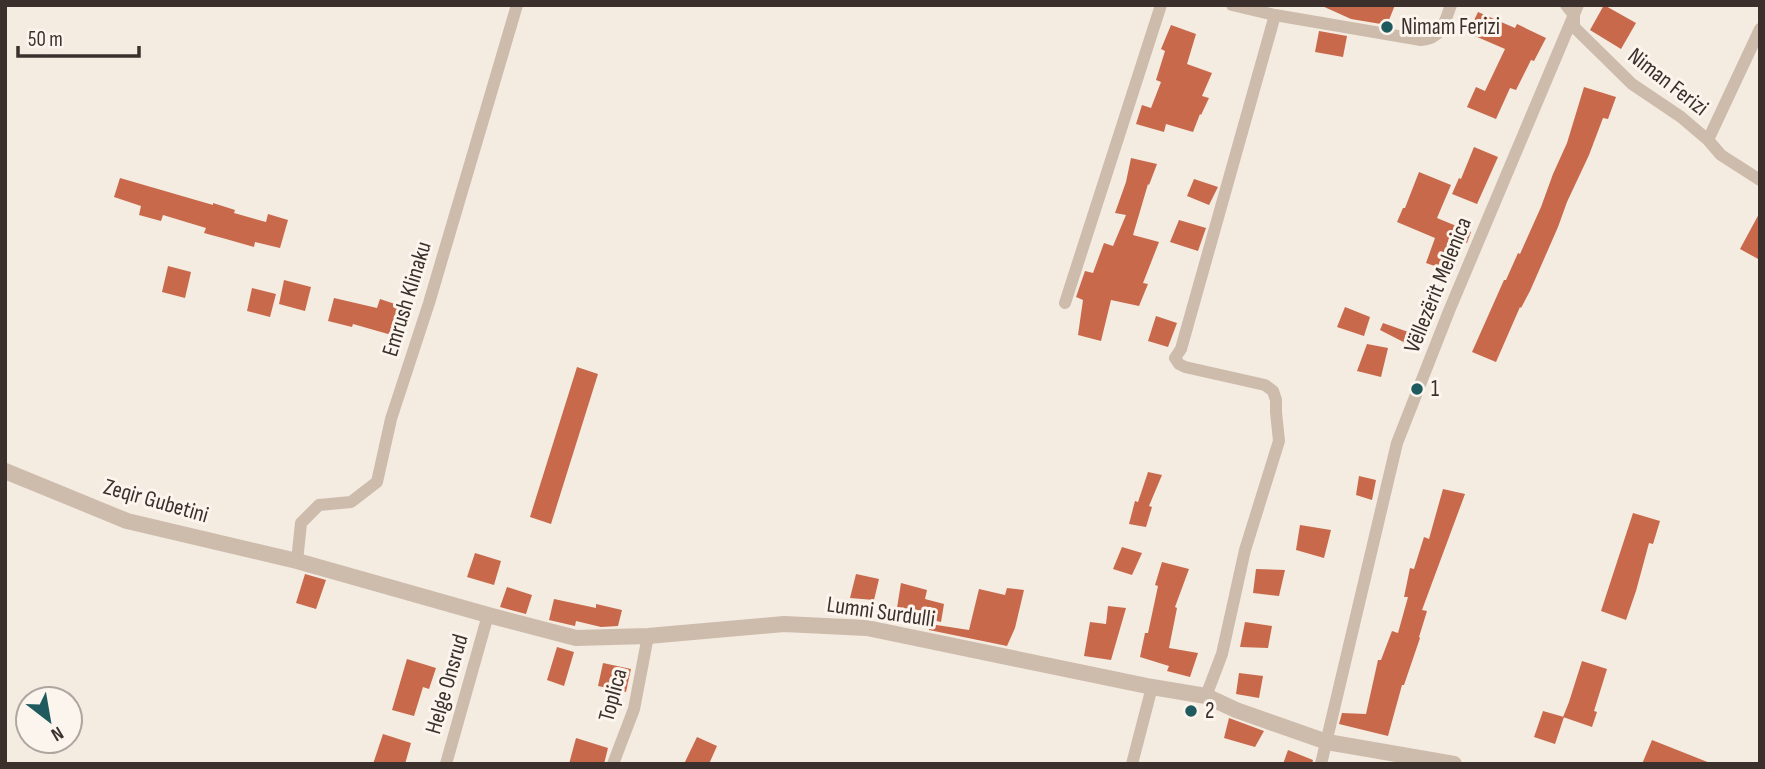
<svg xmlns="http://www.w3.org/2000/svg" width="1765" height="769" font-family="'Sofia Sans Condensed',sans-serif">
	<style>
		.building { fill: #c8694b }
		.lines { fill: none; stroke-linecap: round; stroke-linejoin: round }
		.minor { stroke: #cdbbac; stroke-width: 12 }
		.tertiary { stroke: #cdbbac; stroke-width: 16 }
		.poi-dot { fill: #1f5a5e; stroke: #fbf5ee; stroke-width: 2.5 }
		.labels { text-anchor: middle; dominant-baseline: central; stroke-width: 6; stroke-linejoin: round; paint-order: stroke }
		.poi-label { font-size: 23px; fill: #3b302b; stroke: #fbf5ee; text-anchor: start }
		.street-label { font-size: 23px; fill: #3b302b; stroke: #fbf5ee }
	</style>
	<rect width="100%" height="100%" fill="#f4ebe1"/>
	<path class="building" d="M1320 5H1395L1387 25 1351 19Z
		M1604 5 1636 23 1621 49 1590 30Z
		M1478 12 1515 28 1517 24 1546 38 1534 61 1531 60 1516 90 1510 88 1496 119 1467 107 1476 87 1485 91 1505 49 1468 33Z
		M1171 25 1196 34 1187 64 1212 73 1202 96 1209 98 1201 115 1200 114 1193 132 1166 124 1164 132 1136 124 1142 105 1151 108 1161 82 1156 80 1165 51 1161 49Z
		M1319 31 1347 36 1343 57 1315 52Z
		M1584 87 1616 97 1608 119 1603 118 1589 155 1567 202 1558 227 1530 291 1521 308 1520 307 1496 362 1472 352 1504 280H1506L1518 253 1520 254 1541 207 1553 174 1567 143Z
		M1474 147 1498 157 1477 204 1452 194 1459 178 1461 179Z
		M1131 158 1157 164 1149 185 1148 184 1133 235 1159 242 1143 283 1148 284 1139 306 1111 300 1101 341 1078 335 1083 300 1076 297 1085 271 1093 273 1104 243 1113 246 1126 215 1115 213 1126 182Z
		M1419 172 1451 185 1437 218 1471 232 1467 243 1461 241 1449 271 1426 263 1435 238 1397 222 1403 208H1405Z
		M120 178 213 205V203L235 210 234 213 266 222 268 214 288 220 280 248 255 242 254 247 226 239 204 233 206 228 163 215 161 221 139 215 141 206 114 197Z
		M1194 179 1218 187 1209 205 1187 196Z
		M1760 212V260L1740 249Z
		M1179 220 1206 228 1198 251 1170 242Z
		M168 266 191 272 185 298 162 292Z
		M284 280 311 287 305 311 279 304Z
		M252 288 276 294 270 317 247 311Z
		M334 298 377 308 380 299 404 307 395 336 353 324 352 327 328 321Z
		M1345 307 1370 317 1364 336 1337 327Z
		M1156 316 1177 323 1168 347 1148 341Z
		M1383 323 1425 338 1419 350 1380 330Z
		M1367 344 1388 348 1381 377 1357 371Z
		M577 367 598 374 551 524 530 517Z
		M1148 472 1162 475 1149 506 1152 507 1146 527 1129 524 1135 501 1138 502Z
		M1359 476 1376 480 1372 500 1356 495Z
		M1443 489 1465 494 1422 610 1427 611 1419 637 1420 638 1404 685H1402L1388 736 1339 724 1342 713 1366 714 1378 660H1381L1392 631 1398 633 1408 597H1404L1410 568 1414 569 1424 537 1429 539Z
		M1633 513 1660 521 1653 544 1649 543 1636 591 1626 620 1601 611Z
		M1300 525 1331 530 1324 558 1296 550Z
		M1122 547 1142 553 1132 575 1113 569Z
		M475 553 501 561 494 585 467 577Z
		M1162 562 1189 569 1175 607 1177 608 1169 648 1198 653 1190 677 1167 671 1169 666 1140 657 1145 633H1148L1158 586 1155 585Z
		M1256 569 1285 570 1279 596 1253 593Z
		M305 574 326 580 316 609 296 603Z
		M856 574 879 579 874 600 850 598Z
		M901 583 927 590 925 599 944 604 941 622 928 619V618L897 608Z
		M507 587 532 595 526 614 500 607Z
		M1007 588 1024 590 1015 628 1007 646 929 630 930 624 969 630 979 589 1005 595Z
		M554 599 596 608V604L622 610 618 626 601 627 576 621 575 626 549 620Z
		M1108 606 1126 608 1111 660 1084 656 1090 622 1106 624Z
		M1245 622 1272 626 1268 648 1240 647Z
		M557 647 574 652 564 686 547 680Z
		M407 659 436 668 429 689 423 687 414 716 392 710Z
		M1582 661 1607 669 1594 711 1597 712 1592 727 1563 717 1569 702Z
		M603 663 631 669 626 692 598 686Z
		M1239 673 1263 676 1259 698 1236 694Z
		M1543 711 1564 717 1555 744 1534 737Z
		M1229 718 1264 731 1255 747 1224 738Z
		M383 734 411 743 405 764H373Z
		M697 737 717 746 709 764H684Z
		M576 738 608 748 604 764H569Z
		M1652 740 1710 763V764H1642Z
		M1288 750 1313 760 1312 764H1283Z"/>
	<g class="lines">
		<path class="minor" d="M1232 5 1275 15 1421 40C1443 38 1444 23 1451 5
			M1566 5 1574 15V27L1632 84 1681 117 1708 140 1721 155 1760 180
			M1708 140 1760 29
			M1065 303 1161 5
			M297 561 301 523 319 505 351 502 377 482 391 419 429 303 517 5
			M1206 696 1222 654 1245 550 1279 441 1276 412V400L1273 391 1265 385 1185 367 1179 364 1175 358 1181 349 1275 15
			M446 764 488 615
			M613 764 634 709 648 636
			M1132 764 1152 687
			M1321 764 1397 443 1449 311 1578 5"/>
		<path class="tertiary" d="M5 471 127 521 297 561 488 615 576 638 648 636 784 624 867 628 1152 687 1206 696 1236 710 1327 742 1454 764"/>
	</g>
	<g class="poi-dot">
		<circle cx="1387" cy="27" r="7"/>
		<circle cx="1417" cy="389" r="7"/>
		<circle cx="1191" cy="711" r="7"/>
	</g>
	<g class="labels">
		<g class="poi-label">
			<text x="1401" y="27">Nimam Ferizi</text>
			<text x="1431" y="389">1</text>
			<text x="1205" y="711">2</text>
		</g>
		<g class="street-label">
			<text transform="translate(1668 82) rotate(38)">Niman Ferizi</text>
			<text transform="translate(1438 285) rotate(-68)">Vëllezërit Melenica</text>
			<text transform="translate(407 299) rotate(-73)">Emrush Klinaku</text>
			<text transform="translate(156 501) rotate(16)">Zeqir Gubetini</text>
			<text transform="translate(881 612) rotate(8)">Lumni Surdulli</text>
			<text transform="translate(447 684) rotate(-74)">Helge Onsrud</text>
			<text transform="translate(613 695) rotate(-75)">Toplica</text>
		</g>
	</g>
	<rect width="1765" height="769" fill="none" stroke="#3b302b" stroke-width="14"/>
	<g transform="translate(49 720) rotate(149)"><circle r="33" fill="#fbf5ee" stroke="#aea6a0" stroke-width="2"/>
	<path d="M0-5L12 26L0 18L-12 26Z" fill="#1f5a5e"/>
	<text y="-10" font-size="19" font-weight="bold" text-anchor="middle" fill="#3b302b">N</text>
	</g>
	<path d="M18 46v10h121v-10" fill="none" stroke="#3b302b" stroke-width="3.5"/>
	<text x="28" y="46" font-size="21" fill="#3b302b" stroke="#fbf5ee" stroke-width="5" paint-order="stroke">50 m</text>
</svg>
